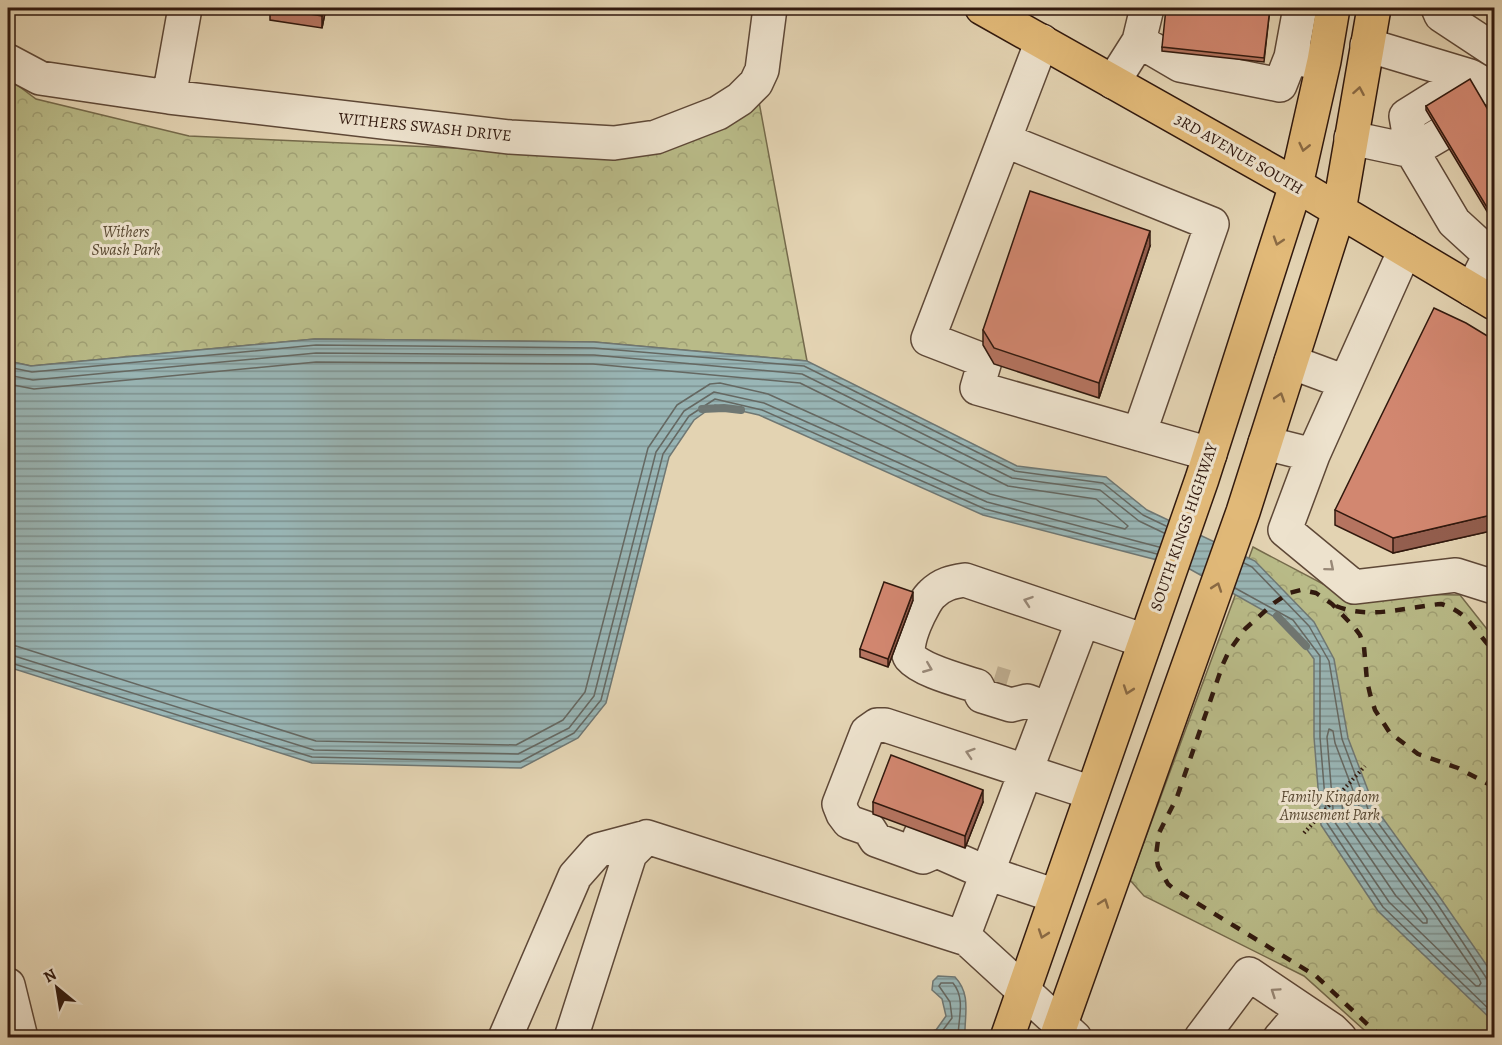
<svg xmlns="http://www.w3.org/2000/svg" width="1502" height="1045" font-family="Alegreya,serif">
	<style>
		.park { fill: url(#park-crowns); stroke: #756a4b; stroke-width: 1.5 }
		.water { fill: url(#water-rules); stroke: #6f7773; stroke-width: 1.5 }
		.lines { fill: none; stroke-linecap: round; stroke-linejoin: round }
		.shore { stroke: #656862; stroke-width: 1.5 }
		.stream { stroke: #6f7773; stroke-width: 8 }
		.minor-tunnel { stroke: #bfae91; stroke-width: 33; stroke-dasharray: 33 16; stroke-linecap: butt }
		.minor-casing { stroke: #5e4837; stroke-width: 36 }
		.major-casing { stroke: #31190e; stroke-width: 36 }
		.path { stroke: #31190e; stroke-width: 4; stroke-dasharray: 1.5 3; stroke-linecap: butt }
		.minor { stroke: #ede2cd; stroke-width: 33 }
		.major { stroke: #e2ba79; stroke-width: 33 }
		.rail { stroke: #31190e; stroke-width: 4.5; stroke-dasharray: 10 10; stroke-linecap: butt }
		.wall { fill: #b57460; stroke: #31190e; stroke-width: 1.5 }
		.shaded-wall { fill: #935e4e; stroke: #31190e; stroke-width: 1.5 }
		.building { fill: #d28770; stroke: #31190e; stroke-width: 1.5 }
		.oneway { stroke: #8a6a44 }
		.oneway2 { stroke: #988877 }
		.labels { text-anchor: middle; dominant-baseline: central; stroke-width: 6; stroke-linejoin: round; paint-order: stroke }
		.street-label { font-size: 16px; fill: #31190e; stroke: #ede2cd }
		.park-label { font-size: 16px; font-style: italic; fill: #5a4a33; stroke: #ede2cd }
	</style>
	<defs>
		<pattern id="park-crowns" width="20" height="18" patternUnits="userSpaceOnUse" patternTransform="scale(1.5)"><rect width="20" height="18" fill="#b9bb88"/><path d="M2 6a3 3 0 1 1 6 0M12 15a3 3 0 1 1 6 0" fill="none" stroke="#a0a074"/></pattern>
		<pattern id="water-rules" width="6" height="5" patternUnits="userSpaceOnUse" patternTransform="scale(1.5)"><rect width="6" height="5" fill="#99b6b6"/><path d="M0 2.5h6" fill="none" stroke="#7d9392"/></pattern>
	</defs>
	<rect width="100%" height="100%" fill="#e3d3b2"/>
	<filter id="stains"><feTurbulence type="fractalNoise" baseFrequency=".00333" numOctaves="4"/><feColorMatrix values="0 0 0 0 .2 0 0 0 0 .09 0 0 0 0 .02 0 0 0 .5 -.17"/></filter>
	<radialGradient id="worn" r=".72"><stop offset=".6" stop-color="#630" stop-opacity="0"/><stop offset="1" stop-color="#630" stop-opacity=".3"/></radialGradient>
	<path class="park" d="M8 78 36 99 189 136 609 155 757 91 807 361 594 342 315 339 31 366 8 361Z
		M1253 547 1340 593 1460 595 1494 638V1037H1372L1304 976 1144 896 1130 880Z"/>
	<path class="water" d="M315 339 594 342 807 361 1017 466 1106 477 1147 510 1255 561 1314 622 1334 659 1348 738 1374 806 1441 899 1490 970 1494 982V1022L1378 911 1321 825 1314 737V659L1289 625 1188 568 983 515 759 415 715 405 694 420 669 457 606 703 578 738 521 768 312 763 8 667V361L31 366Z
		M938 976 955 977C972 995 964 1016 965 1037H924L929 1032 936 1030 946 1016 942 999 932 990 933 981Z"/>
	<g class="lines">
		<path class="shore" d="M8 367 32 372 316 345 594 348 804 366 1015 471 1103 483 1143 515 1166 526
			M8 375 33 380 316 353 594 355 802 374 1012 478 1100 490 1139 521 1164 533
			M8 384 34 389 316 362 593 364 800 383 1008 486 1096 499 1128 526 1125 529 990 494 768 394 720 383 710 384 677 405 648 448 585 692 563 720 516 745 316 741 16 646 8 645
			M1244 563 1252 567 1309 626 1329 661 1342 739 1368 809 1436 902 1487 979 1494 982
			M1235 588 1293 620 1320 656V737L1327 823 1383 907 1494 1014
			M8 654 314 750 518 754 569 728 594 696 656 452 684 411 714 392 764 403 987 502 1159 547
			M8 662 312 757 520 762 574 733 601 700 663 454 689 416 715 399 762 410 985 509 1157 554
			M1329 729 1333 731 1335 743 1362 814 1430 907 1478 977 1481 983 1479 986H1476L1389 902 1334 821 1327 737Z
			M1344 799 1347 800 1355 819 1427 919V923H1423L1396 896 1343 818 1342 802Z
			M933 1038 940 1034 952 1018 950 1002 939 986 941 983H953C966 999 958 1019 958 1038"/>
		<path class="stream" d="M702 409 724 408 741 410
			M1277 616 1306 646"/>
		<path class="minor-tunnel" d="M993 682 1006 686"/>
		<defs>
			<path id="minor" d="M1300 8 1291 57 1313 62
				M1438 8 1441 15 1494 50
				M1042 41 928 339 985 361 977 388 1210 454
				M1139 41 1180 65 1280 85 1291 57
				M1367 45 1470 76 1406 116 1412 151 1454 222 1490 255 1472 290
				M8 61 40 78 169 97 510 137 614 143 656 137 718 113 740 99 756 83 762 70 770 8
				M1470 76 1494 90
				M1113 82 1139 41 1147 8
				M169 97 185 8
				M1351 138 1412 151 1441 134
				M1004 140 1212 224 1139 434
				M1291 362 1345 382
				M1265 443 1313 455 1285 530 1354 587 1456 575 1494 587
				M1313 455 1405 250
				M1049 709 1027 701 1011 705 982 696 977 686C959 680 922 671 910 657 902 646 923 602 932 594 942 584 952 582 965 580L1083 620
				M920 836 929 840 937 851 987 873 1056 896
				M937 851 923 857 876 840 869 829 849 822 843 814 839 804 867 732 877 725H885L1092 793
				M963 937 1083 620 1145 641
				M8 985 21 1038
				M505 1038 575 876 598 850 647 837
				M571 1038 630 854 647 837 967 939 1075 1038
				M1201 1038 1249 974 1332 1030 1340 1038
				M1280 1038 1303 1011"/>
			<path id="major" d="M982 8 1296 185 1494 303
				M1007 1038 1202 479 1296 185 1324 61 1333 8
				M1056 1038 1243 512 1339 211 1374 8"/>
		</defs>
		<use href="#minor" class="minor-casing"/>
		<use href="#major" class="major-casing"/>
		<path class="path" d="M1304 833 1365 766"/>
		<use href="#minor" class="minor"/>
		<use href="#major" class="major"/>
		<path class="rail" d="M1336 606C1369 620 1406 607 1441 604 1469 612 1475 632 1494 651
			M1382 1038 1316 976 1174 889 1168 884 1158 866 1156 855 1159 833 1177 797 1223 664 1229 651 1245 629 1274 603 1289 593 1301 590 1316 593 1332 604 1354 627 1360 635 1364 647 1367 681 1370 694 1375 710 1390 733 1418 754 1458 768 1494 787"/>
	</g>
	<path class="wall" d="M270 8H326L322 28 270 20Z
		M1270 8 1264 62 1162 51V47Z
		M1426 106 1494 120V223L1426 110Z
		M1150 246 1099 398 994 364 983 345V330Z
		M1494 340V532L1491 531 1393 553 1335 525V510Z
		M913 600 888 667 860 657V649Z
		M873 802H983L965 848 873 814Z"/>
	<path class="shaded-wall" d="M324 8H326L322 28V16Z
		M1150 231V246L1099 398V383Z
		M1491 515V531L1393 553V538Z
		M913 592V600L888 667V659Z
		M983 790V802L965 848V836Z"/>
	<path class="building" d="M270 8H324L322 16Z
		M1166 8H1270L1264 58 1162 47Z
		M1470 79 1494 120V219L1426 106Z
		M1030 191 1150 231 1099 383 994 348 983 330Z
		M1434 308 1466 323 1494 340V517L1491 515 1393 538 1335 510Z
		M884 582 913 592 888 659 860 649Z
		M891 755 983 790 965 836 873 802Z"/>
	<defs><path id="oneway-chevron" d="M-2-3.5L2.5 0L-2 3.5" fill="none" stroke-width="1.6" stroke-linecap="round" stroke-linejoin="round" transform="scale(1.5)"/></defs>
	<g class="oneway">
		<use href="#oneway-chevron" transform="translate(1359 91) rotate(-80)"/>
		<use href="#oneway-chevron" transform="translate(1304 147) rotate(103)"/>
		<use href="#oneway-chevron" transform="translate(1278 241) rotate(108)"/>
		<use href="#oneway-chevron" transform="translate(1280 397) rotate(-72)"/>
		<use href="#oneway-chevron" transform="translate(1217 587) rotate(-71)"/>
		<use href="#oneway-chevron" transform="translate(1128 690) rotate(109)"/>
		<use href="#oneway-chevron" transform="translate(1104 903) rotate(-70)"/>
		<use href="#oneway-chevron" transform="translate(1043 934) rotate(109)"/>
	</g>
	<g class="oneway2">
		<use href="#oneway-chevron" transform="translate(1330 567) rotate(40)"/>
		<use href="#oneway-chevron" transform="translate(1028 601) rotate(-161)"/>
		<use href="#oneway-chevron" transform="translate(928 668) rotate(22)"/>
		<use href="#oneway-chevron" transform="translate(970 753) rotate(-162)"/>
		<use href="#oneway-chevron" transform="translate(1275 992) rotate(-146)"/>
	</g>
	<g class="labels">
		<g class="street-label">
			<text transform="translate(425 127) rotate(6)">WITHERS SWASH DRIVE</text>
			<text transform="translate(1239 154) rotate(30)">3RD AVENUE SOUTH</text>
			<text transform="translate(1184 527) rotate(-71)">SOUTH KINGS HIGHWAY</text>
		</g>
		<g class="park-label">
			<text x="126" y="232">Withers<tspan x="126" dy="18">Swash Park</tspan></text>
			<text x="1330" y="797">Family Kingdom<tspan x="1330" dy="18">Amusement Park</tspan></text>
		</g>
	</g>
	<rect width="1502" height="1045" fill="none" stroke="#e3d3b2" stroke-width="30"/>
	<rect x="9" y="9" width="1484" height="1027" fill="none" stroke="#31190e" stroke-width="3"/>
	<rect x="15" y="15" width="1472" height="1015" fill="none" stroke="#31190e" stroke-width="1.5"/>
	<g transform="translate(57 988) rotate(330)" stroke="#ede2cd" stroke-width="4.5" paint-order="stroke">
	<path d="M0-4.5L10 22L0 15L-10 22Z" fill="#31190e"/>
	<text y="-9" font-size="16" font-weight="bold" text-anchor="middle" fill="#31190e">N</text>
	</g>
	<rect width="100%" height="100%" filter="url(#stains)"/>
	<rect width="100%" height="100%" fill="url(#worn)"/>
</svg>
